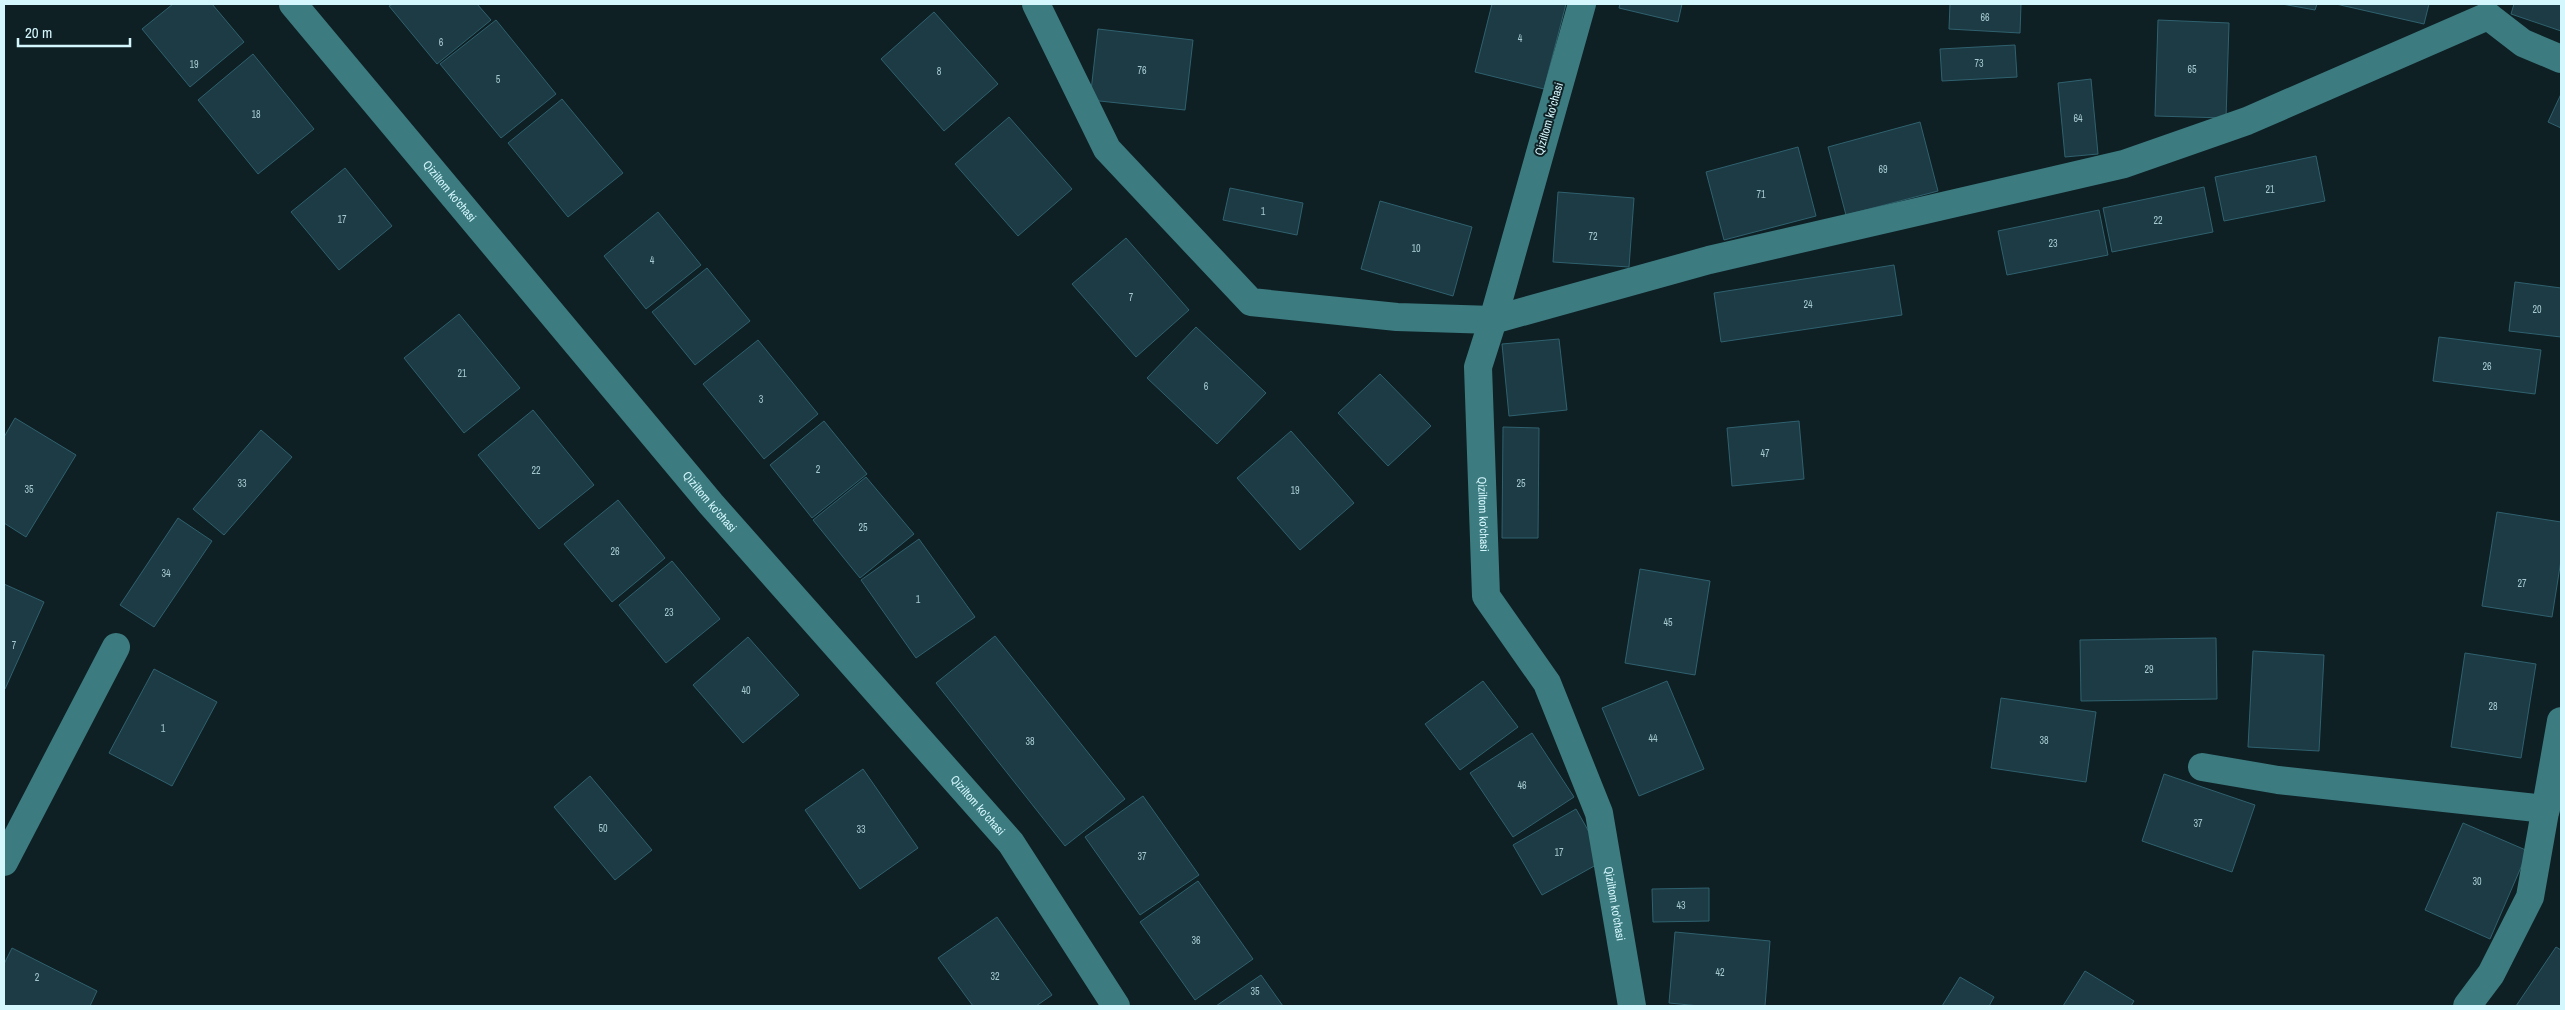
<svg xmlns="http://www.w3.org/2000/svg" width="2565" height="1010" font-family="'Archivo Narrow',sans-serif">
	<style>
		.building { fill: #1c3b44; stroke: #2f616f }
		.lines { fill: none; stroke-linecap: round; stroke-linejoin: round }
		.minor { stroke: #3c7c81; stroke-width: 28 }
		.labels { text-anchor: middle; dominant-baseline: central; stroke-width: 4; stroke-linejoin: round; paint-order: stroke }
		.number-label { font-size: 10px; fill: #a6c8cf }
		.street-label { font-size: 12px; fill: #d4f7fd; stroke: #0f2024 }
	</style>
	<rect width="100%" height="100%" fill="#0f2024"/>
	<path class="building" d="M173 4H212L244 42 190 87 142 29Z
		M393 4H477L491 20 437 64 389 6Z
		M1492 4H1566L1544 89 1475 72Z
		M1620 4H1682L1678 22 1619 8Z
		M1950 4H2021L2020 33 1949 29Z
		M2282 4H2317L2315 10Z
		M2336 4H2429L2424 24Z
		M2514 4H2561V31L2511 14Z
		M934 12 998 84 944 131 881 59Z
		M496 20 556 94 501 138 440 64Z
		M2158 20 2229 23 2226 118 2155 116Z
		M1098 29 1193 40 1185 110 1090 100Z
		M2015 45 2017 77 1942 81 1940 49Z
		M253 54 314 129 258 174 198 100Z
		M2091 79 2098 154 2065 157 2058 83Z
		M2561 94V128L2548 122Z
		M562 99 623 173 568 217 508 143Z
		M1009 117 1072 189 1018 236 955 164Z
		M1920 122 1938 191 1846 215 1828 147Z
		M1798 147 1816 216 1724 240 1706 172Z
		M2316 156 2325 201 2224 221 2215 177Z
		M345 168 392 226 339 270 291 212Z
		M2204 187 2213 232 2112 252 2103 208Z
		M1230 188 1303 203 1297 235 1223 220Z
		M1558 192 1634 198 1629 267 1553 262Z
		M1380 201 1472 227 1453 296 1361 269Z
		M2099 210 2108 255 2007 275 1998 231Z
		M658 212 701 265 646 309 604 256Z
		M1126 238 1189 310 1136 357 1072 284Z
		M1894 265 1902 315 1721 342 1714 293Z
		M707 268 750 321 695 365 652 312Z
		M2515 282 2561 288V337L2509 331Z
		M459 314 520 388 464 433 404 358Z
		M1196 327 1266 393 1217 444 1147 378Z
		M2439 337 2541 350 2535 394 2433 381Z
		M1559 339 1567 410 1509 416 1502 344Z
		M758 340 818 414 764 459 703 384Z
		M1380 374 1431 426 1388 466 1338 413Z
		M533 410 594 485 539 529 478 455Z
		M15 418 76 455 26 537 4 523V437Z
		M824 421 867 474 812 518 770 465Z
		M1799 421 1804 479 1732 486 1727 428Z
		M1503 427 1539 428 1538 538H1502Z
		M261 430 292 457 224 535 193 509Z
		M1291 431 1354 503 1300 550 1237 478Z
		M866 477 914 534 860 578 813 520Z
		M618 500 665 558 612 602 564 544Z
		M2497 512 2561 522V560L2552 617 2482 606Z
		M178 518 212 541 154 627 120 605Z
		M919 539 975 617 916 658 861 580Z
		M672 561 720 619 666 663 619 605Z
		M1640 569 1710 581 1695 675 1625 663Z
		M4 584 44 602 5 689 4 688Z
		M995 636 1125 799 1065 846 936 683Z
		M748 637 799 695 743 743 693 685Z
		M2216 638 2217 699 2081 701 2080 640Z
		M2253 651 2324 655 2319 751 2248 747Z
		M2465 653 2536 664 2521 758 2451 747Z
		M154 669 217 702 172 786 109 753Z
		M1483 681 1518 727 1460 770 1425 724Z
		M1667 681 1704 769 1639 796 1602 708Z
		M2001 698 2096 712 2086 782 1991 768Z
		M1532 733 1574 797 1513 837 1470 773Z
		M863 769 918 848 860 889 805 810Z
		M2164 774 2255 805 2232 872 2142 841Z
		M590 776 652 850 615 880 554 807Z
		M1143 796 1199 875 1140 915 1085 837Z
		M1576 809 1605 860 1542 895 1513 845Z
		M2463 823 2528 851 2490 939 2425 910Z
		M1198 881 1253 959 1195 1000 1140 922Z
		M1709 888V921L1653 922 1652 889Z
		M997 917 1052 995 1036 1006H973L938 958Z
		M1675 932 1770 941 1765 1006H1700L1669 1003Z
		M2556 947 2561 950V1006H2516Z
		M12 948 97 991 90 1006H4V964Z
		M2085 971 2134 1001 2131 1006H2063Z
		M1261 975 1283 1006H1216Z
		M1960 977 1994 997 1989 1006H1942Z"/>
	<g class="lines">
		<g class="minor">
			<path id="s1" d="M293 4 711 504 1011 843 1116 1006"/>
			<path d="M1036 4 1107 149 1251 302 1397 317 1493 320 1709 260 2124 164 2247 121 2488 16"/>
			<path id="s2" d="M1582 4 1493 320 1478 367 1486 596 1547 683 1599 813 1632 1006"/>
			<path d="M2488 16 2523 43 2561 59"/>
			<path d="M2202 767 2278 780 2546 809"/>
			<path d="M4 862 116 647"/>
			<path d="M2467 1006 2491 974 2530 897 2561 721"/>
		</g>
	</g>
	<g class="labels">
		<g class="number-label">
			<text x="1985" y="17">66</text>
			<text x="1520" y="38">4</text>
			<text x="441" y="42">6</text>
			<text x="1979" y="63">73</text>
			<text x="194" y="64">19</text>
			<text x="2192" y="69">65</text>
			<text x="1142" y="70">76</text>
			<text x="939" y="71">8</text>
			<text x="498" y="79">5</text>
			<text x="256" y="114">18</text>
			<text x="2078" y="118">64</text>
			<text x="1883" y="169">69</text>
			<text x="2270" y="189">21</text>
			<text x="1761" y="194">71</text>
			<text x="1263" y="211">1</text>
			<text x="342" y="219">17</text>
			<text x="2158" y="220">22</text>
			<text x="1593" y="236">72</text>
			<text x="2053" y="243">23</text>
			<text x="1416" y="248">10</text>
			<text x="652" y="260">4</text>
			<text x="1131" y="297">7</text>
			<text x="1808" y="304">24</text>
			<text x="2537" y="309">20</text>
			<text x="2487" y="366">26</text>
			<text x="462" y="373">21</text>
			<text x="1206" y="386">6</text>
			<text x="761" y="399">3</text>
			<text x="1765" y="453">47</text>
			<text x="818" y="469">2</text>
			<text x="536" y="470">22</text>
			<text x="242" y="483">33</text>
			<text x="1521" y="483">25</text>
			<text x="29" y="489">35</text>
			<text x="1295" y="490">19</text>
			<text x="863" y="527">25</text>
			<text x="615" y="551">26</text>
			<text x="166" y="573">34</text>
			<text x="2522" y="583">27</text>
			<text x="918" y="599">1</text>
			<text x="669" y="612">23</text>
			<text x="1668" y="622">45</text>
			<text x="14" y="645">7</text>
			<text x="2149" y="669">29</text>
			<text x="746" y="690">40</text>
			<text x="2493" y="706">28</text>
			<text x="163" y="728">1</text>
			<text x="1653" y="738">44</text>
			<text x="2044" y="740">38</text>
			<text x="1030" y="741">38</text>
			<text x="1522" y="785">46</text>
			<text x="2198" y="823">37</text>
			<text x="603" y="828">50</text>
			<text x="861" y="829">33</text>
			<text x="1559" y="852">17</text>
			<text x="1142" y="856">37</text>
			<text x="2477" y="881">30</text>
			<text x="1681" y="905">43</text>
			<text x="1196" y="940">36</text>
			<text x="1720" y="972">42</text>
			<text x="995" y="976">32</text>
			<text x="37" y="977">2</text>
			<text x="1255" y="991">35</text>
		</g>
		<g class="street-label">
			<text transform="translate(1549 119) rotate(-74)">Qiziltom ko'chasi</text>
			<text stroke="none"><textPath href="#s1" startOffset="244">Qiziltom ko'chasi</textPath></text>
			<text stroke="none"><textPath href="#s1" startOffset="649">Qiziltom ko'chasi</textPath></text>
			<text stroke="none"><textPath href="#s2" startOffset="525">Qiziltom ko'chasi</textPath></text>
			<text stroke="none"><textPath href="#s1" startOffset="1054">Qiziltom ko'chasi</textPath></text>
			<text stroke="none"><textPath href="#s2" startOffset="945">Qiziltom ko'chasi</textPath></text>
		</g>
	</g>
	<rect width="2565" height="1010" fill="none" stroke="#d4f7fd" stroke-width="10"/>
	<path d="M18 38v8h112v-8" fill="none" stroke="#d4f7fd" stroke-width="2.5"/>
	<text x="25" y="38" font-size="15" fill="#d4f7fd" stroke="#0f2024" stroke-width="4" paint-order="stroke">20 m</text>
</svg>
